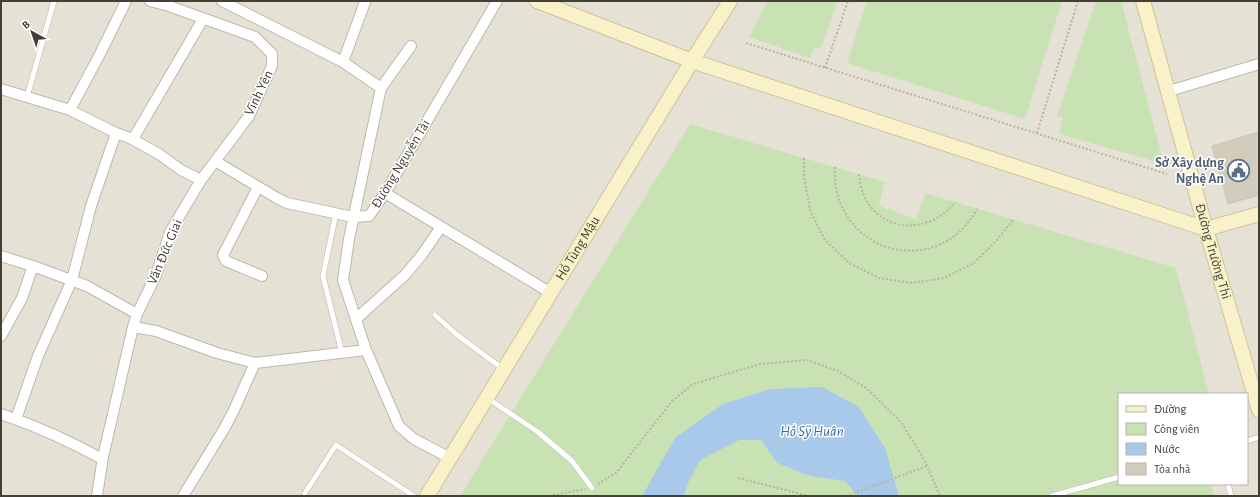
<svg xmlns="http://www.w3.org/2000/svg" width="1260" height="497" font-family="'Alegreya Sans',sans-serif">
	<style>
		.residential { fill: #e5e2d5; fill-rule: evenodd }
		.green { fill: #c9e2b3 }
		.water { fill: #a8c9e9 }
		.building { fill: #d2ccbd; stroke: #ccc4b1 }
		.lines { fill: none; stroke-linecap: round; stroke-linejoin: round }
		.lane-casing { stroke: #bcb8aa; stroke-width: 6 }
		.street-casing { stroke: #bcb8aa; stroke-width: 12 }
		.secondary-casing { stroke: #cdc49a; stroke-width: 16 }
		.path { stroke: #bdb49d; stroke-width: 2; stroke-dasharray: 2 2; stroke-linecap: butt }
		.lane { stroke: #fff; stroke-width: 5 }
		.street { stroke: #fff; stroke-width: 10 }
		.secondary { stroke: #f9f2c9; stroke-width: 14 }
		.labels { text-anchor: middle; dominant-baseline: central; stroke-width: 3; stroke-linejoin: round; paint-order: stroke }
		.street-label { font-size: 14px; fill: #444036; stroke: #fff }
		.service-label { font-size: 14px; font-weight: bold; fill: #4e5e75; stroke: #fff; text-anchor: end }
		.water-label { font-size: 15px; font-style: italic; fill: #396ea6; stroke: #fff }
	</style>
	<rect width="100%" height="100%" fill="#f2efe7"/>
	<path class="residential" d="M1 1H1259V496H1ZM1119 394H1247V484H1119Z"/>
	<path class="green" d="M767 1H838L821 48 814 47 810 58 749 37Z
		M867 1H1062L1025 119 847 63Z
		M1096 1H1121L1164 164 1059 134 1063 118 1057 116Z
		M690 124 885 182 879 206 916 219 925 193 1176 268 1209 394H1119V484H1211L1214 496H460Z"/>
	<path class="water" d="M822 387 859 407 885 448 899 496H858L845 481 810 476 777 463 761 440H739L700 460 688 483 684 496H642L675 438 723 404 770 389Z"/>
	<path class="building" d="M1259 132V195L1228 204 1212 146Z"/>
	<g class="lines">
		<defs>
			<path id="lane" d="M27 97 54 1
				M336 213 323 276 342 353
				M435 315 456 334 503 369
				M487 398 538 432 572 461 592 488
				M1247 441 1259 437
				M1228 484 1231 496
				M305 493 336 445 414 496
				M1052 496 1119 477"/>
			<path id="street" d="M150 1 169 6 255 37 272 54V66L249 116 201 180
				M222 1 343 62 381 88 349 239 343 280 366 350 399 426 414 439 450 458
				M343 62 365 2 364 1
				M381 88 411 46
				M1 89 70 110 116 133 130 138 159 154 181 170 201 180 170 232 156 275 137 314 133 327 103 457 97 496
				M1169 91 1259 64
				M70 110 101 52 126 1
				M133 139 203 19
				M215 161 277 198 287 203 353 217 369 216 385 193 497 1
				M258 187 223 255 226 261 262 276
				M385 193 551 293
				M1 256 33 266 87 286 137 314
				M356 319 405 275 421 256 441 227
				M133 327 156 331 217 353 255 363 366 350
				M1 336 22 298 33 266
				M1 414C36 426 70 441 102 459
				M16 419 38 356 72 280 91 206 116 133
				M183 496 224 429 233 412 255 363"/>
			<g id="secondary">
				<path d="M537 1 692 61 1206 229 1259 214"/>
				<path id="s1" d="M1143 1 1206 229 1259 410"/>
				<path id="s2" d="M427 496 692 61 730 1"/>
			</g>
		</defs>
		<use href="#lane" class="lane-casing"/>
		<use href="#street" class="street-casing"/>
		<use href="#secondary" class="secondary-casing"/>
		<path class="path" d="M746 43 1167 174
			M825 68 848 1
			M1037 133 1078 1
			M804 158V177L810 210 825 240 849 263 879 278 912 283 944 278 974 263 997 240 1013 220
			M835 167C830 252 937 283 977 209
			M859 174C860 184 862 194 868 203 889 235 933 231 955 202
			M738 478 809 496
			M598 484 617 472 672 401 693 384 760 364 807 360 838 371 866 388 901 422 925 461 940 496
			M549 496 585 489
			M846 496 927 466"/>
		<use href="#lane" class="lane"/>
		<use href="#street" class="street"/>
		<use href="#secondary" class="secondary"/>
	</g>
	<defs>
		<symbol id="civic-ring" viewBox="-11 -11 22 22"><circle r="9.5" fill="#fff" stroke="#5c6f8a" stroke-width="1.5"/><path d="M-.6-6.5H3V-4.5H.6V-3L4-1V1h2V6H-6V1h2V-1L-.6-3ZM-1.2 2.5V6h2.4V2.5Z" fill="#5c6f8a"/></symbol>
	</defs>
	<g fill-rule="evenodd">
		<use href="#civic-ring" x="1226" y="158" width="25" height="25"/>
	</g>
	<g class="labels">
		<g class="street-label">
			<text transform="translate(259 93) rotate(-64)">Vĩnh Yên</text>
			<text transform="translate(401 164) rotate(-59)">Đường Nguyễn Tài</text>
			<text stroke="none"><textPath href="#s2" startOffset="290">Hồ Tùng Mậu</textPath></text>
			<text transform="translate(165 252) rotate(-67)">Văn Đức Giai</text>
			<text stroke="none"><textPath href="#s1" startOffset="260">Đường Trường Thi</textPath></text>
		</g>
		<g class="service-label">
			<text x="1224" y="163">Sở Xây dựng<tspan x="1224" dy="16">Nghệ An</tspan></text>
		</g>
		<g class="water-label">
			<text x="812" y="431">Hồ Sỹ Huân</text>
		</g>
	</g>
	<rect width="1260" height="497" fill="none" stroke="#444036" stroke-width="4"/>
	<rect x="1118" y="393" width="130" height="92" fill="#ffffff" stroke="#b4b3af"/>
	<rect x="1126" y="406" width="20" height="6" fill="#f9f2c9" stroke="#b4b3af"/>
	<text x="1154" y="413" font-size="12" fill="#444036">Đường</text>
	<rect x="1126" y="423" width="20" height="12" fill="#c9e2b3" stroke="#b4b3af"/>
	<text x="1154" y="433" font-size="12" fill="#444036">Công viên</text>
	<rect x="1126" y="443" width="20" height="12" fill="#a8c9e9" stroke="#b4b3af"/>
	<text x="1154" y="453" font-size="12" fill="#444036">Nước</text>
	<rect x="1126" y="463" width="20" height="12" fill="#d2ccbd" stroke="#b4b3af"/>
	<text x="1154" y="473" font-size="12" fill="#444036">Tòa nhà</text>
	<g transform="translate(32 32) rotate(320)" stroke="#ffffff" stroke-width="3" paint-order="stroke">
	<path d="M0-3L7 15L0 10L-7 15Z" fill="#444036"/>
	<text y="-6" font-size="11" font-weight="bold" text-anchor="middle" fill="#444036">B</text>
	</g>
</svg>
